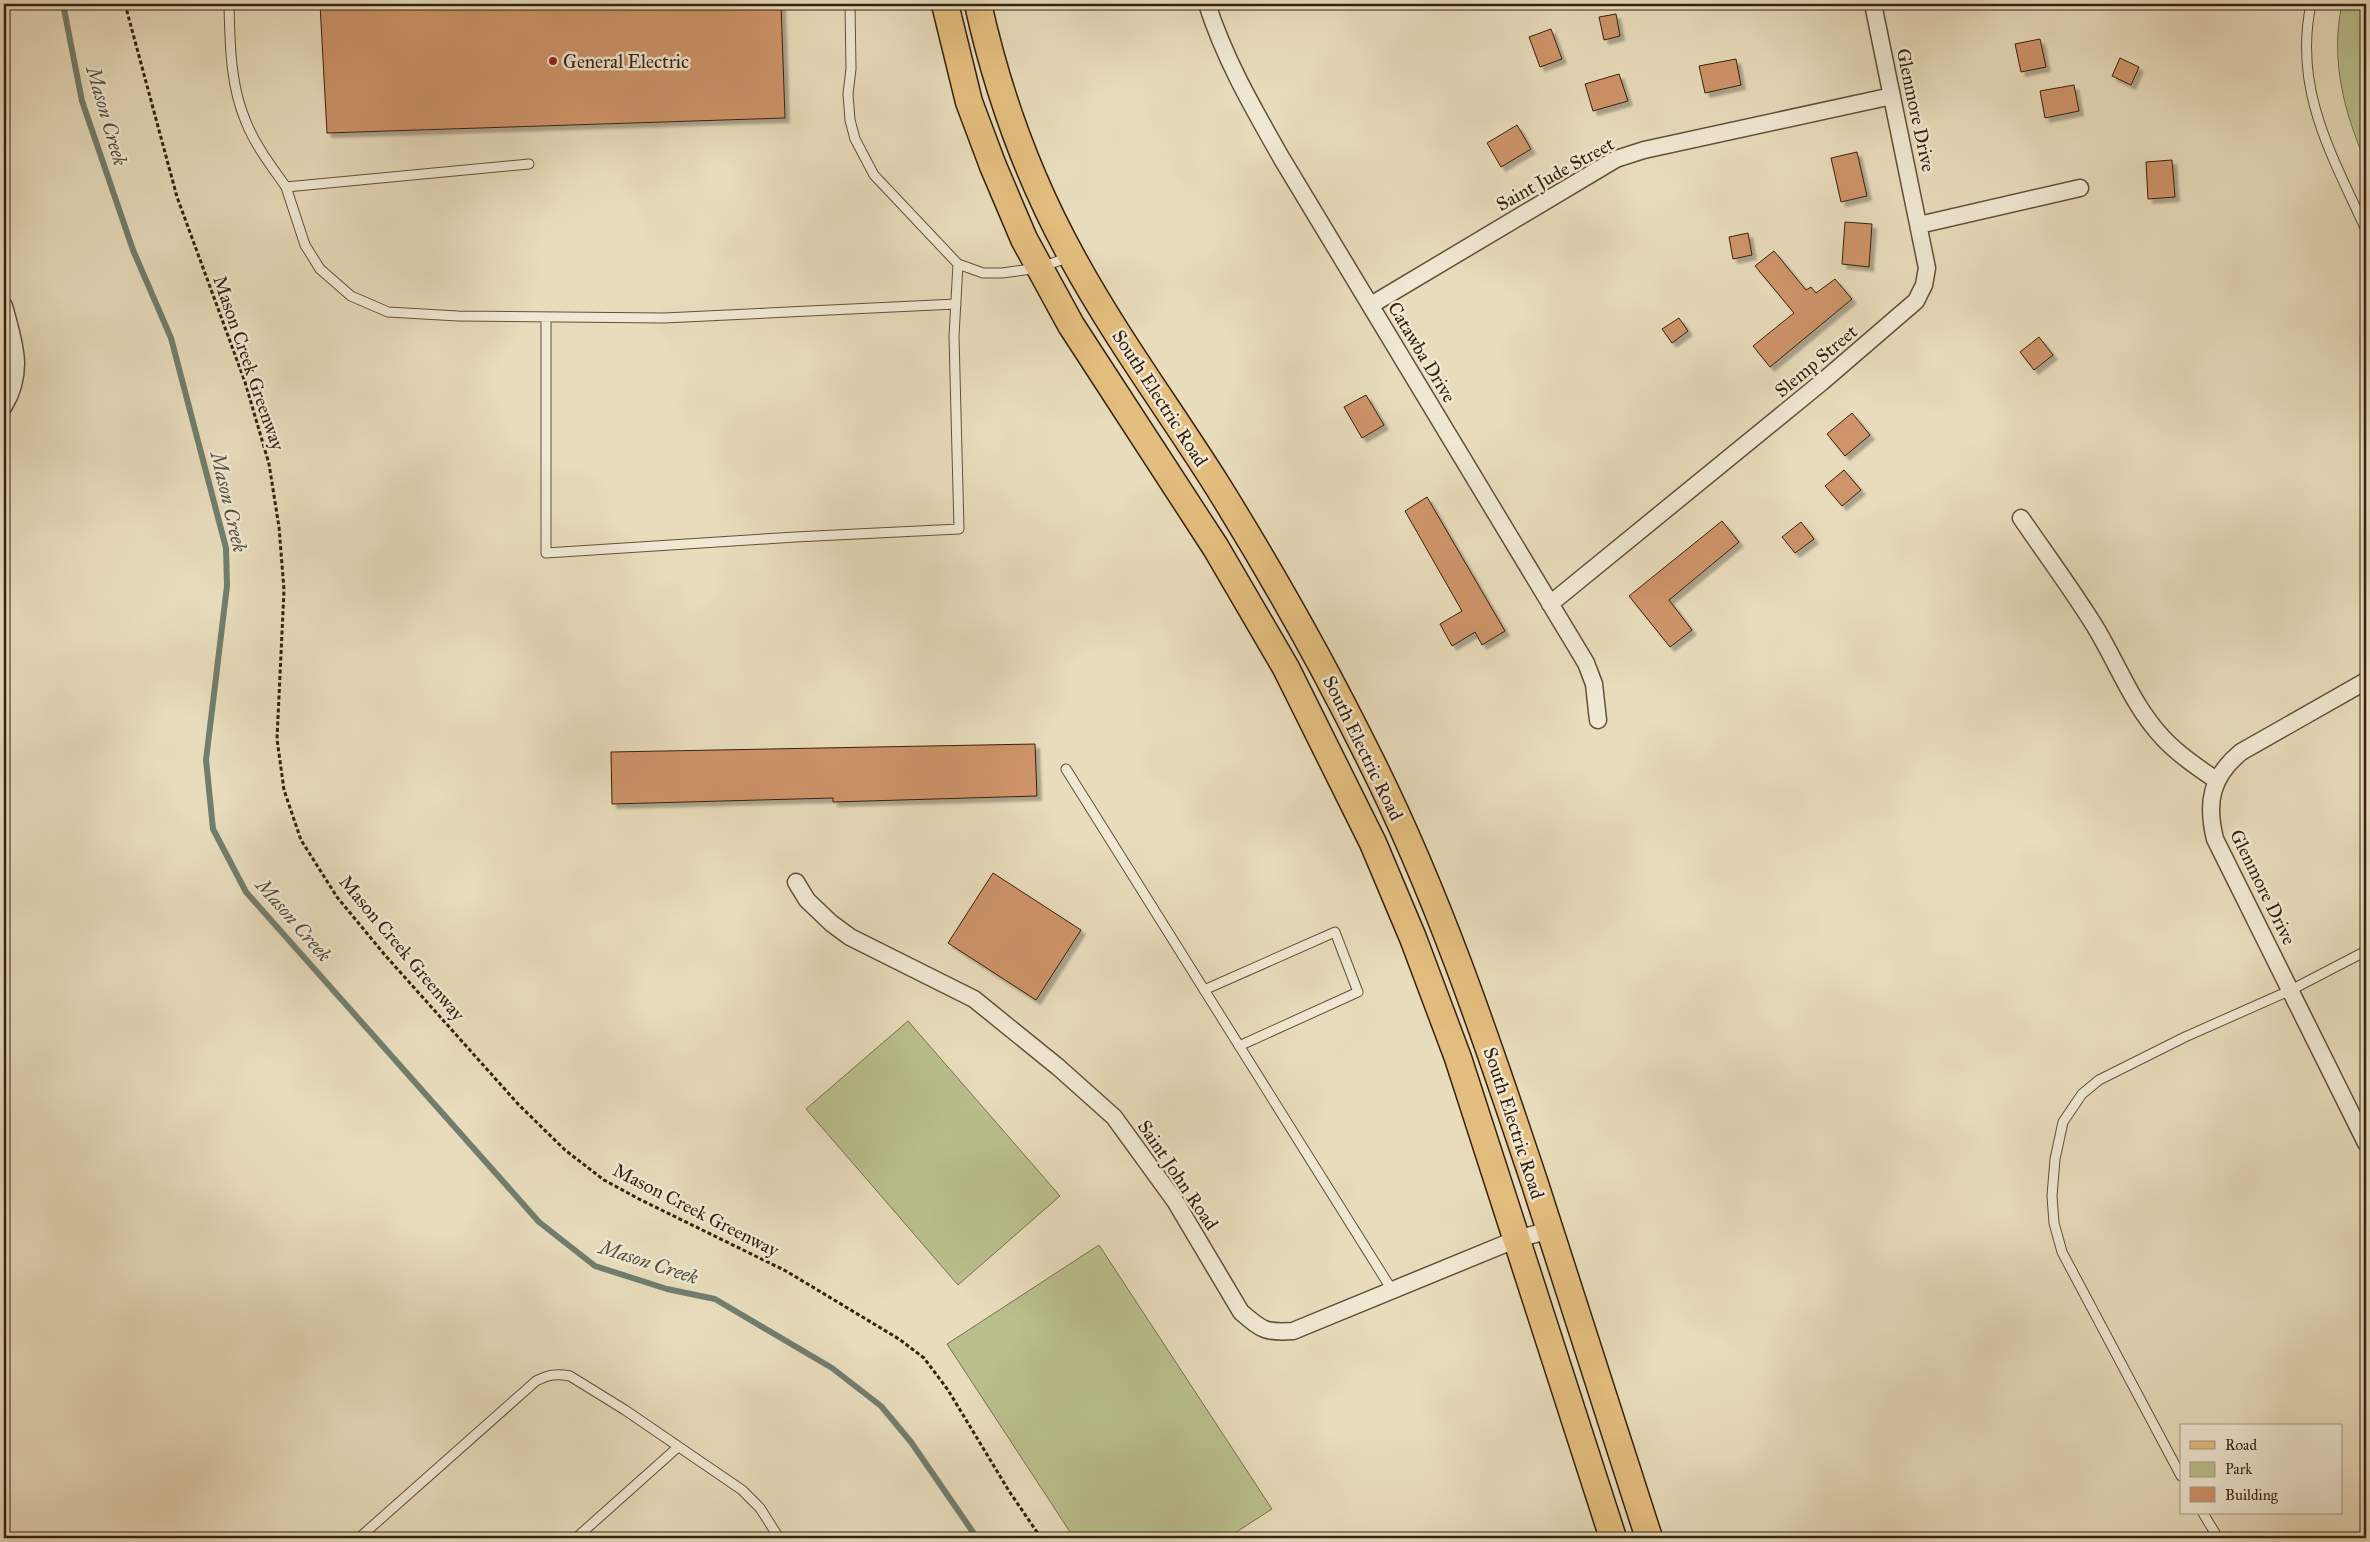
<svg xmlns="http://www.w3.org/2000/svg" width="2370" height="1542" font-family="'IM FELL Great Primer',serif">
	<style>
		.green { fill: #babf8e; stroke: #78704e }
		.lines { fill: none; stroke-linecap: round; stroke-linejoin: round }
		.stream { stroke: #717e6e; stroke-width: 6 }
		.building { fill: #cf946b; stroke: #37210f; filter: url(#shadow) }
		.lane-casing { stroke: #63503a; stroke-width: 11 }
		.street-casing { stroke: #63503a; stroke-width: 19 }
		.primary-casing { stroke: #37210f; stroke-width: 29 }
		.path { stroke: #37210f; stroke-width: 3; stroke-dasharray: 4 2.5; stroke-linecap: butt }
		.lane { stroke: #f0e8d3; stroke-width: 9 }
		.street { stroke: #f0e8d3; stroke-width: 16 }
		.primary { stroke: #e4be7e; stroke-width: 26 }
		.poi-dot { fill: #8f2418; stroke: #f0e8d3; stroke-width: 2 }
		.labels { text-anchor: middle; dominant-baseline: central; stroke-width: 5; stroke-linejoin: round; paint-order: stroke }
		.poi-label { font-size: 19px; fill: #37210f; stroke: #f0e8d3; text-anchor: start }
		.street-label { font-size: 19px; fill: #37210f; stroke: #f0e8d3 }
		.water-label { font-size: 20px; font-style: italic; fill: #54503e; stroke: #f0e8d3 }
	</style>
	<defs>
		<filter id="shadow"><feDropShadow dx="4.5" dy="4.5" stdDeviation="1" flood-color="#0004"/></filter>
	</defs>
	<rect width="100%" height="100%" fill="#e8dcbc"/>
	<filter id="stains"><feTurbulence type="fractalNoise" baseFrequency=".004" numOctaves="4"/><feColorMatrix values="0 0 0 0 .2 0 0 0 0 .09 0 0 0 0 .02 0 0 0 .5 -.17"/></filter>
	<radialGradient id="worn" r=".72"><stop offset=".6" stop-color="#630" stop-opacity="0"/><stop offset="1" stop-color="#630" stop-opacity=".3"/></radialGradient>
	<path class="green" d="M2342 4H2366V163C2344 112 2330 60 2342 4Z
		M908 1021 1060 1196 958 1285 806 1109Z
		M1099 1245 1272 1509 1227 1538H1074L947 1344Z"/>
	<g class="lines">
		<path class="stream" d="M63 4 82 101 133 250 171 338 226 548 227 586 206 760 213 829 246 892 539 1222 595 1266 667 1289 715 1299 832 1368 881 1406 911 1442 977 1538"/>
	</g>
	<path class="building" d="M320 4H781L785 118 327 133Z
		M1616 14 1620 36 1604 40 1599 17Z
		M1551 29 1562 59 1540 67 1529 37Z
		M2040 39 2046 67 2021 72 2015 44Z
		M2120 58 2139 67 2131 85 2112 76Z
		M1736 59 1741 85 1705 93 1699 66Z
		M1619 74 1628 101 1593 111 1585 84Z
		M2074 85 2079 111 2045 118 2040 91Z
		M1517 125 1531 149 1501 167 1487 143Z
		M1857 152 1867 196 1841 202 1831 158Z
		M2172 160 2175 197 2148 199 2146 162Z
		M1845 222 1872 224 1869 267 1842 264Z
		M1748 233 1752 255 1733 259 1729 237Z
		M1774 251 1806 290 1811 287 1816 293 1835 279 1852 299 1770 367 1753 346 1794 313 1755 266Z
		M1679 318 1688 331 1672 343 1662 329Z
		M2039 337 2053 355 2034 370 2020 352Z
		M1366 395 1384 425 1362 438 1344 407Z
		M1852 413 1870 435 1845 456 1827 434Z
		M1844 470 1861 490 1842 506 1825 486Z
		M1427 497 1505 631 1482 645 1475 632 1452 646 1440 624 1462 611 1405 511Z
		M1722 521 1739 542 1669 600 1692 630 1670 647 1629 596Z
		M1801 522 1814 539 1795 553 1782 537Z
		M1035 744 1037 796 833 802V798L612 804 611 752Z
		M993 873 1081 930 1036 1000 948 943Z"/>
	<g class="lines">
		<defs>
			<path id="lane" d="M229 4C230 43 230 85 246 122 255 145 272 167 286 187L529 164
				M850 4 851 69 848 94 850 120 855 139 874 175 958 264 983 273H1002L1039 268 1069 257
				M2311 4C2293 90 2332 155 2366 230
				M286 187 305 245 320 269 351 296 388 312 458 316 664 318 956 304
				M546 317V553L795 537 959 529 954 336 958 264
				M1066 769 1392 1290
				M1204 990 1335 932 1358 992 1239 1046
				M2181 1476 2062 1252 2054 1223 2052 1196 2055 1159 2063 1122 2082 1094 2099 1080 2185 1037 2291 990 2366 951
				M2203 1513 2218 1538
				M359 1538 536 1381C548 1375 556 1373 570 1376L625 1410 742 1490 760 1508 779 1538
				M576 1538 678 1447"/>
			<path id="street" d="M1207 4C1225 60 1253 108 1282 159L1586 663 1594 684 1598 720
				M1919 225 2080 188
				M1371 305 1616 159 1644 150 1892 96
				M4 306C14 343 25 371 4 406
				M2021 518C2045 553 2071 588 2094 625 2117 662 2132 705 2163 738 2178 754 2197 767 2216 780
				M1550 604 1822 382 1916 301 1924 285 1927 268 1873 4
				M2366 681 2241 752C2211 777 2206 802 2215 839L2366 1143
				M796 882 807 900 831 923 850 937 974 999 1058 1067 1114 1117 1175 1201 1241 1312C1262 1330 1265 1333 1293 1331L1517 1239 1550 1230"/>
			<path id="primary" d="M945 4 969 102 993 166 1024 239 1071 325 1216 548 1286 668 1373 843 1413 938 1458 1058 1613 1538
				M978 4C997 90 1029 179 1072 257 1115 336 1169 409 1217 485 1271 572 1321 660 1366 751 1436 889 1486 1037 1535 1184 1573 1302 1611 1420 1649 1538"/>
		</defs>
		<use href="#lane" class="lane-casing"/>
		<use href="#street" class="street-casing"/>
		<use href="#primary" class="primary-casing"/>
		<path class="path" d="M125 4 177 197 245 382 269 464 279 527 284 590 277 739 284 790 301 840 337 897 384 954 518 1104 565 1150 604 1180 639 1199 786 1271 899 1339 924 1358 948 1390 1009 1491 1041 1538"/>
		<use href="#lane" class="lane"/>
		<use href="#street" class="street"/>
		<use href="#primary" class="primary"/>
	</g>
	<circle class="poi-dot" cx="553" cy="61" r="5"/>
	<g class="labels">
		<g class="poi-label">
			<text x="563" y="61">General Electric</text>
		</g>
		<g class="street-label">
			<text transform="translate(1916 110) rotate(78)">Glenmore Drive</text>
			<text transform="translate(1555 174) rotate(-29)">Saint Jude Street</text>
			<text transform="translate(1422 352) rotate(59)">Catawba Drive</text>
			<text transform="translate(1816 361) rotate(-40)">Slemp Street</text>
			<text transform="translate(249 363) rotate(71)">Mason Creek Greenway</text>
			<text transform="translate(1160 398) rotate(57)">South Electric Road</text>
			<text transform="translate(1363 748) rotate(64)">South Electric Road</text>
			<text transform="translate(2263 887) rotate(64)">Glenmore Drive</text>
			<text transform="translate(402 948) rotate(50)">Mason Creek Greenway</text>
			<text transform="translate(1514 1123) rotate(72)">South Electric Road</text>
			<text transform="translate(1178 1175) rotate(56)">Saint John Road</text>
			<text transform="translate(696 1210) rotate(27)">Mason Creek Greenway</text>
		</g>
		<g class="water-label">
			<text transform="translate(107 116) rotate(74)">Mason Creek</text>
			<text transform="translate(229 502) rotate(77)">Mason Creek</text>
			<text transform="translate(294 920) rotate(49)">Mason Creek</text>
			<text transform="translate(649 1262) rotate(18)">Mason Creek</text>
		</g>
	</g>
	<rect width="2370" height="1542" fill="none" stroke="#e8dcbc" stroke-width="20"/>
	<rect x="5" y="5" width="2360" height="1532" fill="none" stroke="#37210f" stroke-width="2.5"/>
	<rect x="10" y="10" width="2350" height="1522" fill="none" stroke="#37210f"/>
	<rect x="2180" y="1424" width="162" height="90" fill="#f0e8d3" stroke="#a69885"/>
	<rect x="2190" y="1441" width="25" height="8" fill="#e4be7e" stroke="#a69885"/>
	<text x="2225" y="1450" font-size="15" fill="#37210f">Road</text>
	<rect x="2190" y="1462" width="25" height="15" fill="#babf8e" stroke="#a69885"/>
	<text x="2225" y="1474" font-size="15" fill="#37210f">Park</text>
	<rect x="2190" y="1487" width="25" height="15" fill="#cf946b" stroke="#a69885"/>
	<text x="2225" y="1500" font-size="15" fill="#37210f">Building</text>
	<rect width="100%" height="100%" filter="url(#stains)"/>
	<rect width="100%" height="100%" fill="url(#worn)"/>
</svg>
